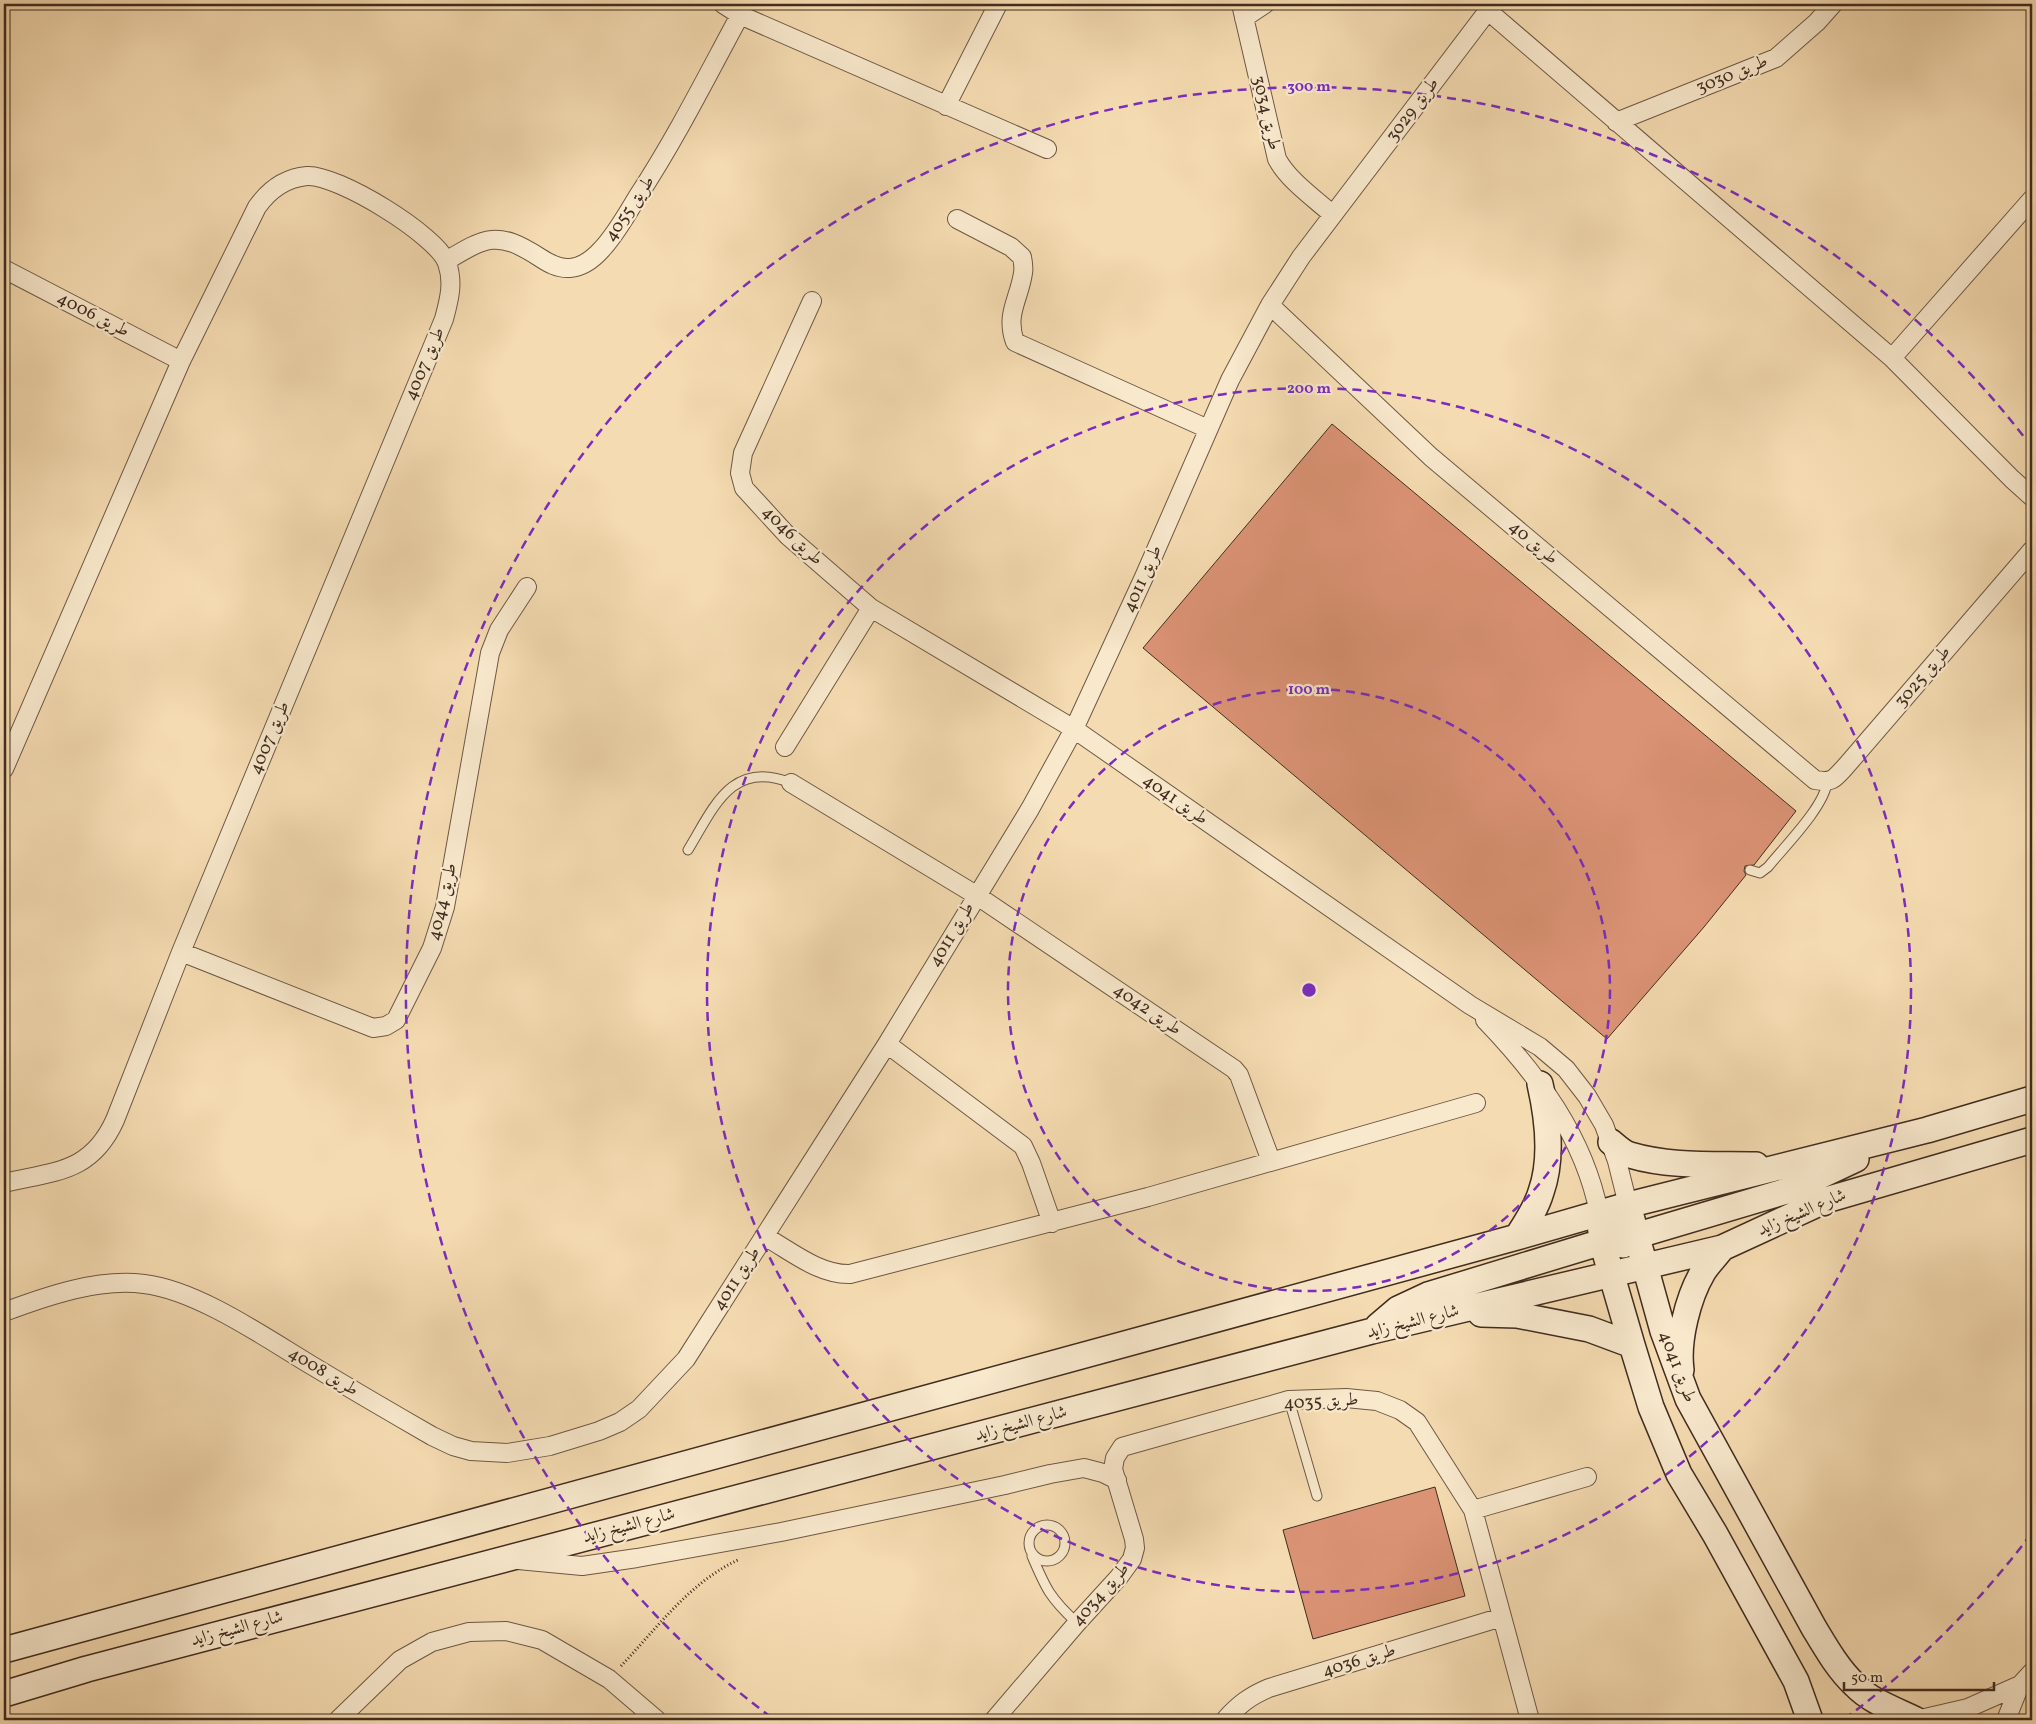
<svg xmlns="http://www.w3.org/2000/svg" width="2036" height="1724" font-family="Vollkorn,Amiri,serif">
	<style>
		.building { fill: #db9375; stroke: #412c1f }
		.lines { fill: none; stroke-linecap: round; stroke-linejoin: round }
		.lane-casing { stroke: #6e5844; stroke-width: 11 }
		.street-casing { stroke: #6e5844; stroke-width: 20 }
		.secondary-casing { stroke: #412c1f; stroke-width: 28 }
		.path { stroke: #412c1f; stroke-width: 3; stroke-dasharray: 1 2.5; stroke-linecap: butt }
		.lane { stroke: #f8e8cc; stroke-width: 9 }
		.street { stroke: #f8e8cc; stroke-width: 18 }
		.secondary { stroke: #f8e8cc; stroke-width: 25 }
		.ring { fill: none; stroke: #7b2cbf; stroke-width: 2.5; stroke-dasharray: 9 6 }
		.labels { text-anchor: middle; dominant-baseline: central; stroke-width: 4.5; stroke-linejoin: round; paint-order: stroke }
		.street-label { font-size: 18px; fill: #412c1f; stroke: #f8e8cc }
		.centre { fill: #7b2cbf; stroke: #f8e8cc; stroke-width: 2.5 }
		.ring-label { font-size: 15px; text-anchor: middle; font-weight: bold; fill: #7b2cbf; stroke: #f8e8cc; stroke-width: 4.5; stroke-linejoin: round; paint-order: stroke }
	</style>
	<rect width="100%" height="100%" fill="#f5dbb1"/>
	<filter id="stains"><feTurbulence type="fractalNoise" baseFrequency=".004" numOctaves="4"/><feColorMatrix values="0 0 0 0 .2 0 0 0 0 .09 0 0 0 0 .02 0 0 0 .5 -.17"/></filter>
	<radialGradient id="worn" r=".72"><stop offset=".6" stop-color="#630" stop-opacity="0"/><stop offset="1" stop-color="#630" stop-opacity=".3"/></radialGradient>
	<path class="building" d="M1332 424 1796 811 1754 865 1745 866 1744 871 1746 875 1704 927 1607 1039 1143 648Z
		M1435 1487 1465 1596 1313 1639 1283 1530Z"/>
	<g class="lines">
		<defs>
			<path id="lane" d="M688 850C714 807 732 759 791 783
				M1750 870 1760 873 1768 867C1784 847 1825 806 1827 782
				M1289 1400 1317 1496
				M1029 1543a18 18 0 1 1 36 0a18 18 0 1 1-36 0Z
				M1032 1556C1046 1589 1050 1598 1077 1623"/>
			<path id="street" d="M723 4 740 15 1047 149
				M1241 4 1277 159C1289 181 1314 198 1333 215
				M1487 10 1892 358 2012 479 2032 497
				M1244 18 1265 4
				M946 106 998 4
				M1616 122 1776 58 1817 22 1833 4
				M957 219 1011 247 1022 257C1023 262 1024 268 1023 273 1019 300 1005 314 1015 342L1208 429
				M446 261C486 237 497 230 539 257 548 263 558 269 570 268 582 267 594 258 602 249 616 234 627 214 638 196 676 138 707 76 740 15
				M4 269 181 361
				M812 301 743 453 740 473 744 488 788 536 871 608 1074 729 1470 1005 1540 1047 1566 1069 1587 1096 1604 1125 1617 1161 1628 1205
				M1270 305 1431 457 1815 780C1833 783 1834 779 1846 766L2032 550
				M1892 358 2032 199
				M785 747 871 608
				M4 769 181 361 257 207C269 190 285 178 307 176 337 174 437 235 447 263 454 283 449 300 444 319L181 952 115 1120C91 1173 55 1171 4 1183
				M791 783 976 895 1234 1069 1239 1075 1271 1161
				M181 952 373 1028 386 1026 396 1020 432 948 445 907 490 653 499 630 527 587
				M1485 1020C1538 1075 1584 1137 1599 1213
				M887 1044 1023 1146 1031 1163 1052 1223
				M764 1236C791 1251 819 1275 850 1274L1148 1197 1476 1103
				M4 1312C47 1296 98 1278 144 1284 197 1290 266 1338 311 1365 351 1389 392 1413 432 1436L453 1446 471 1451 507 1453 550 1446 599 1431 620 1422 639 1409 686 1359 887 1044 1030 809 1074 729 1144 577 1230 380 1270 305 1301 257 1493 4
				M1473 1510 1587 1477
				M518 1560 582 1566 637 1558 781 1532 1005 1485 1050 1474 1084 1468 1103 1473 1117 1480
				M338 1720 400 1660 432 1642 469 1632 506 1631 542 1640 609 1679 657 1720
				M994 1720 1077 1623 1119 1577 1132 1559 1135 1548 1134 1539 1113 1469 1115 1458 1122 1447 1289 1400 1346 1398 1377 1401 1400 1410 1417 1422 1473 1510 1530 1720
				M1225 1720C1238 1705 1250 1696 1269 1688L1502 1617
				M1916 1720 1968 1708 2020 1685
				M2006 1720 2020 1685 2032 1672"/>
			<path id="secondary" d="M1611 1142C1617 1147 1623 1153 1630 1155 1670 1167 1715 1164 1756 1165
				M1628 1205 1663 1331 1688 1399 1814 1628C1826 1648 1838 1669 1855 1685 1871 1702 1896 1710 1916 1720
				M1599 1213 1602 1242 1632 1345 1651 1407 1679 1474 1715 1534 1796 1681 1810 1720
				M1517 1237C1526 1223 1536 1209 1541 1192 1553 1158 1548 1119 1540 1084
				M1623 1245 1635 1236 1790 1190 1856 1159
				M1481 1314 1517 1315 1589 1329 1632 1345
				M1378 1326 1398 1309 1428 1295 1602 1242 1614 1231
				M1681 1370C1677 1341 1688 1297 1703 1272 1708 1264 1716 1256 1722 1248
				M4 1650 1517 1237 1628 1205 1927 1130 2032 1099
				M4 1694 87 1669 1372 1331 1722 1248 1826 1200 2032 1140"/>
		</defs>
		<use href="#lane" class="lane-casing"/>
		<use href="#street" class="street-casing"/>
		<use href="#secondary" class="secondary-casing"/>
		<path class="path" d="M621 1666C657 1628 690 1582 738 1560"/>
		<use href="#lane" class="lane"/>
		<use href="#street" class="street"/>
		<use href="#secondary" class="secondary"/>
	</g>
	<g class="ring">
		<circle cx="1309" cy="990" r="301"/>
		<circle cx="1309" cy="990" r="602"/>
		<path d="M2031 1534A904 904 0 0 1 1847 1717M771 1717A904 904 0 1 1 2031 446"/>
	</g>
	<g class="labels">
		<g class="street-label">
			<text transform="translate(1732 75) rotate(-22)">طريق 3030</text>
			<text transform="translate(1413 110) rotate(-53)">طريق 3029</text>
			<text transform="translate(1266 113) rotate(77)">طريق 3034</text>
			<text transform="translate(630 209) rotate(-56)">طريق 4055</text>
			<text transform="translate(93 315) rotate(27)">طريق 4006</text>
			<text transform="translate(425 364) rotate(-67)">طريق 4007</text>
			<text transform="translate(792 536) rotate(44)">طريق 4046</text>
			<text transform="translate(1533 543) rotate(40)">طريق 40</text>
			<text transform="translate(1143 579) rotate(-66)">طريق 4011</text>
			<text transform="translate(1923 677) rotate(-49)">طريق 3025</text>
			<text transform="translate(270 738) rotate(-67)">طريق 4007</text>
			<text transform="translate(1175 800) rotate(35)">طريق 4041</text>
			<text transform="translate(443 902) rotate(-77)">طريق 4044</text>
			<text transform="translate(952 935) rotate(-59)">طريق 4011</text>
			<text transform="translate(1147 1010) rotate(34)">طريق 4042</text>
			<text transform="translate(1802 1213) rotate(-23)">شارع الشيخ زايد</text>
			<text transform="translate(737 1279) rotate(-57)">طريق 4011</text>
			<text transform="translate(1413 1322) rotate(-14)">شارع الشيخ زايد</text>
			<text transform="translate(1677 1367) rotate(69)">طريق 4041</text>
			<text transform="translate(323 1372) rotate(31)">طريق 4008</text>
			<text transform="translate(1321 1402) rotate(-3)">طريق 4035</text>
			<text transform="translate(1021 1424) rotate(-15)">شارع الشيخ زايد</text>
			<text transform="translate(629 1526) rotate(-15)">شارع الشيخ زايد</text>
			<text transform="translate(1101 1595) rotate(-49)">طريق 4034</text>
			<text transform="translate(237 1629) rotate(-15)">شارع الشيخ زايد</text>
			<text transform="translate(1359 1661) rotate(-17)">طريق 4036</text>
		</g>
	</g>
	<circle cx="1309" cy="990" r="8" class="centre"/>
	<g class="ring-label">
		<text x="1309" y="91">300 m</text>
		<text x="1309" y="393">200 m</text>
		<text x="1309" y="694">100 m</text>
	</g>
	<rect width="2036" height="1724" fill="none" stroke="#f5dbb1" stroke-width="20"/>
	<rect x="5" y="5" width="2026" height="1714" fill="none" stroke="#412c1f" stroke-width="2.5"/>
	<rect x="10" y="10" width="2016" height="1704" fill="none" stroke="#412c1f"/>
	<path d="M1844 1682v8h150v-8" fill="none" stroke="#412c1f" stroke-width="2.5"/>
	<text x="1851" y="1682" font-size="15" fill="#412c1f" stroke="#f8e8cc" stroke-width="4" paint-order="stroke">50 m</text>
	<rect width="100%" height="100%" filter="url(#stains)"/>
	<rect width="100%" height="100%" fill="url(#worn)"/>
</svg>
